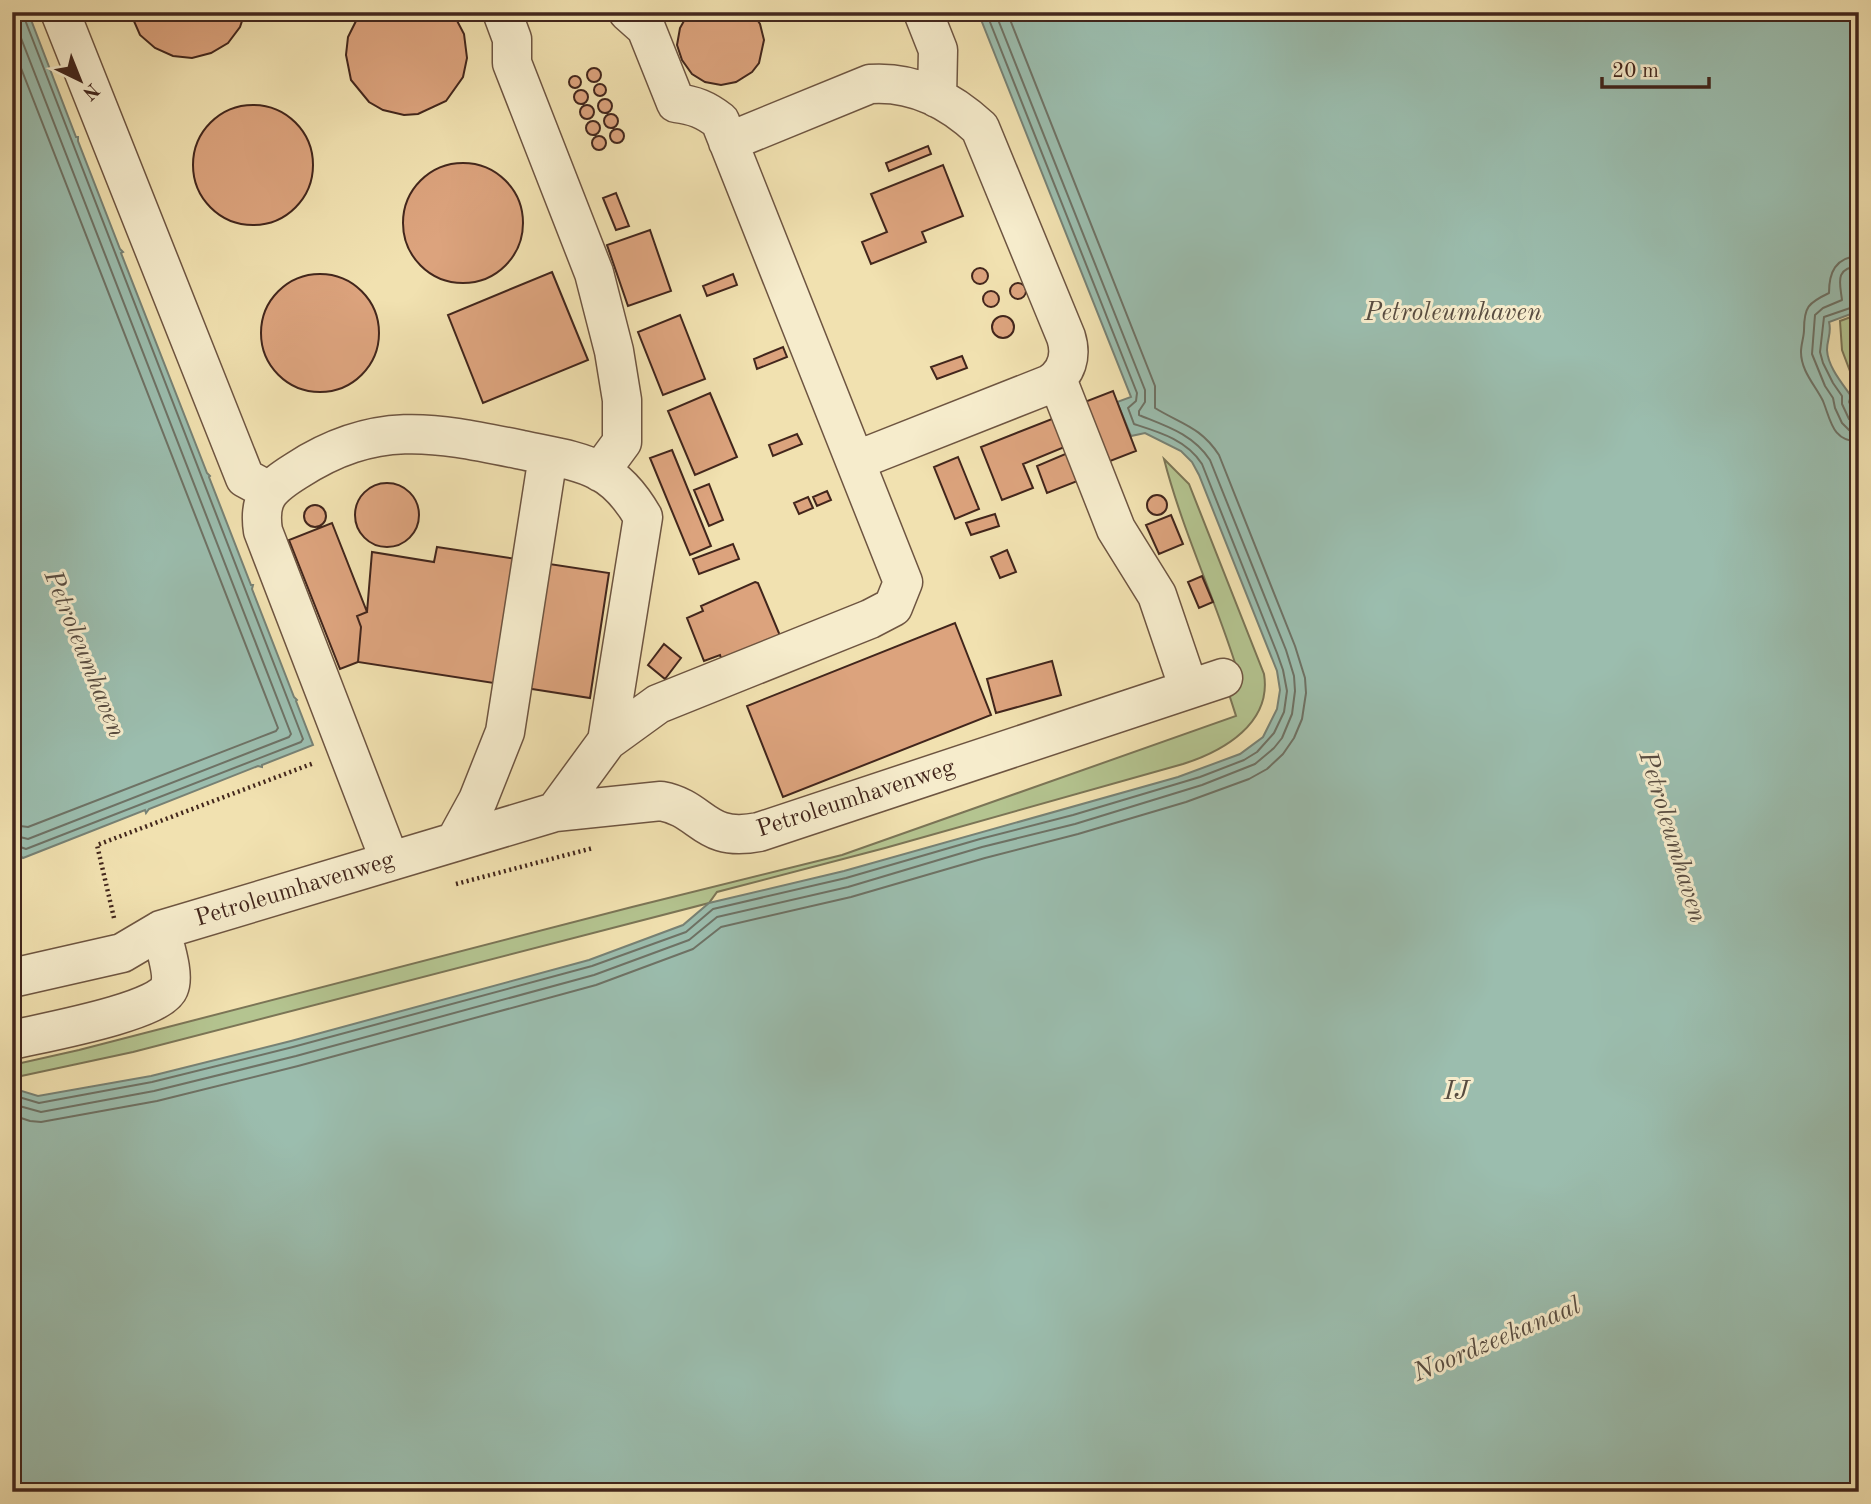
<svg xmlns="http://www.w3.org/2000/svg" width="1871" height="1504" font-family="'Old Standard TT',serif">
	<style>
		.green { fill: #b4c490; stroke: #7b7556; stroke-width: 2 }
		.water { fill: #9bbdae; stroke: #778174; stroke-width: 2 }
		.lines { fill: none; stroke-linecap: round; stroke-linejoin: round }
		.shore { stroke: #6e7265; stroke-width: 2 }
		.building { fill: #dca37d; stroke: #42261c; stroke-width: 2 }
		.minor-casing { stroke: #6e5541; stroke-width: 41 }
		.path { stroke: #42261c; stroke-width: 4.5; stroke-dasharray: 2 3.5; stroke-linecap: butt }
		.minor { stroke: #f6eccc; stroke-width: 38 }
		.labels { text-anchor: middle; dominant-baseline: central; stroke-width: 6; stroke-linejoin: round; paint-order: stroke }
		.street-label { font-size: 24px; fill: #42261c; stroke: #f6eccc }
		.water-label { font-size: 26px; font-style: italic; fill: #584c40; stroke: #f6eccc }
	</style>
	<rect width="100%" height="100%" fill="#f1e1b0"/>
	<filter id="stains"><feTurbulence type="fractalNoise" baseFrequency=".00286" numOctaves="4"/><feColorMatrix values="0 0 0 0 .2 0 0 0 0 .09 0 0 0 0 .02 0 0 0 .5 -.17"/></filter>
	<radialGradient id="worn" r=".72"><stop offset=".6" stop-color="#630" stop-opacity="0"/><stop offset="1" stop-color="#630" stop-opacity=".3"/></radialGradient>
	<path class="green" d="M1859 314V395L1842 350 1840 321Z
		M1164 459 1189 484 1264 674C1272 723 1224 751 1183 764L885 848 717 892 709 903 133 1052 12 1078V1065L79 1050 632 907 842 855 1236 716 1221 669 1235 663C1213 594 1182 529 1164 459Z"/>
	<path class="water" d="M12 12H28L76 137H78V141L120 249 123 252 121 253 207 473 210 476 209 477 251 585H253L252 589 294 697 297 700 296 701 313 745 262 765V767L258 766 149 809 146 813 145 810 23 858 12 849Z
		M978 12H1859V281L1854 283 1859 295V311L1829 322C1832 333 1827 339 1827 350 1828 367 1842 383 1851 396L1849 402 1859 421V1492H12V1088L38 1096 151 1076 291 1041 589 960 683 925 709 903 844 871 1178 777 1240 754 1263 737 1277 709 1280 690 1277 671 1199 475 1192 462 1181 451 1145 433 1131 436 1117 402 1131 397Z"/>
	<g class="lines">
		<path class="shore" d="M12 45 278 728 276 731 28 827 12 825
			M1859 256C1835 257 1829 273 1829 293 1808 303 1804 307 1804 330 1804 337 1801 344 1801 352 1801 371 1815 385 1823 401 1831 421 1832 441 1859 442
			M1859 266C1834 268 1840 283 1842 300L1823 308 1815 315 1812 354 1825 386 1833 398 1835 408 1842 423 1849 430 1859 432
			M1859 305 1824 317 1820 352 1823 363 1833 383 1842 396V404L1849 419 1859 423
			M12 835 28 839 289 737 291 734 14 20 13 12
			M12 844 26 849 301 742 303 739 22 12
			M12 1095 39 1103 152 1082 293 1047 592 966 686 932 713 909 846 878 980 839 1073 815 1200 777 1244 760 1257 752 1274 733 1284 712 1287 691 1283 670 1277 653 1202 464C1187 440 1159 432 1134 424L1128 408 1136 401 1137 393 986 12
			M12 1104 41 1112 154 1091 296 1056 594 975 689 940 717 917 848 887 982 847 1075 824 1202 785 1255 764 1274 748 1282 738 1292 714 1295 691 1294 676 1286 650 1210 460C1193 434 1166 426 1139 415V411L1145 402V390L995 12
			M12 1115 30 1121 41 1122 157 1101 298 1066 596 985 693 949 721 927 851 897 985 858 1078 834 1186 802 1249 779 1267 769 1283 754 1294 738 1302 719 1306 693 1305 678 1295 646 1219 455C1201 427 1181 424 1155 408V386L1007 12"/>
	</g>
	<path class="building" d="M130 12H245L240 27 228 43 211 53 192 58 173 56 155 48 140 35Z
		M364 12H450L454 15 464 34 467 58 463 77 446 101 418 114 404 115 383 110 369 102 351 80 346 55 348 37 358 17Z
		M689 12H752L760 24 764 40 759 63 752 72 736 82 721 85 705 82 692 74 682 60 677 45 680 28Z
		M587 75a7 7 0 1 1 14 0a7 7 0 1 1-14 0Z
		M569 82a6 6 0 1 1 12 0a6 6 0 1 1-12 0Z
		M594 90a6 6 0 1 1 12 0a6 6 0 1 1-12 0Z
		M574 97a7 7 0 1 1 14 0a7 7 0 1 1-14 0Z
		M598 106a7 7 0 1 1 14 0a7 7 0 1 1-14 0Z
		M193 165a60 60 0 1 1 120 0a60 60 0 1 1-120 0Z
		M580 112a7 7 0 1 1 14 0a7 7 0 1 1-14 0Z
		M604 121a7 7 0 1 1 14 0a7 7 0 1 1-14 0Z
		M586 128a7 7 0 1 1 14 0a7 7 0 1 1-14 0Z
		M610 136a7 7 0 1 1 14 0a7 7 0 1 1-14 0Z
		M592 143a7 7 0 1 1 14 0a7 7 0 1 1-14 0Z
		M928 146 931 154 889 171 886 163Z
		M403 223a60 60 0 1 1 120 0a60 60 0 1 1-120 0Z
		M943 165 963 216 922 232 926 242 871 264 862 242 887 232 871 194Z
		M616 193 629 226 616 230 603 198Z
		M650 230 671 291 628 306 607 245Z
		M972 276a8 8 0 1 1 16 0a8 8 0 1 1-16 0Z
		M552 272 588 360 483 403 448 315Z
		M261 333a59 59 0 1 1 118 0a59 59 0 1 1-118 0Z
		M733 274 737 285 707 296 703 286Z
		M1010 291a8 8 0 1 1 16 0a8 8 0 1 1-16 0Z
		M983 299a8 8 0 1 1 16 0a8 8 0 1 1-16 0Z
		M680 315 705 379 663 395 638 332Z
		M992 327a11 11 0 1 1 22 0a11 11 0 1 1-22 0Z
		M783 347 787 357 757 369 754 359Z
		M962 356 967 368 937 379 931 367Z
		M1113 391 1136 451 1105 463 1082 403Z
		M710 393 737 457 695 475 668 411Z
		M1057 417 1067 446 1023 464 1033 488 1002 500 981 447Z
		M797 434 802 444 773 456 769 445Z
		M672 450 711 546 690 555 650 458Z
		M1070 452 1080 480 1047 493 1037 466Z
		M958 457 979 509 955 519 934 467Z
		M355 515a32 32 0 1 1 64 0a32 32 0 1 1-64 0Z
		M709 484 723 520 709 526 694 490Z
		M827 491 831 500 817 506 813 497Z
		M1147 505a10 10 0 1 1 20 0a10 10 0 1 1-20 0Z
		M808 497 813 508 799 514 794 503Z
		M304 516a11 11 0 1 1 22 0a11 11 0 1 1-22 0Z
		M995 514 999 526 971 535 966 523Z
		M1171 515 1183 544 1159 554 1146 525Z
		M332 523 367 612 357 616 361 627 358 662 340 669 289 540Z
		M733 544 739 559 699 574 693 559Z
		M437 547 609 573 590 698 358 662 361 627 357 616 367 612 372 552 434 562Z
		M1007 550 1016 572 1000 578 991 557Z
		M1202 576 1213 602 1199 608 1188 582Z
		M755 582 758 583 781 638 722 661 720 655 704 661 687 618 703 611 701 606Z
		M955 623 991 715 783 797 747 706Z
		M664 644 681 658 665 679 648 665Z
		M1052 661 1061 695 996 713 987 679Z"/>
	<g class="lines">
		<defs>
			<path id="minor" d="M60 12 245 478 269 491
				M502 12 512 39V63L594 273 614 351 622 400V442L600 472
				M923 12 938 50 937 98
				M728 142 870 84C913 81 950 100 980 128L1066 337C1072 356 1067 373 1050 384L855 461
				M1057 379 1116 529 1157 595 1189 689
				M555 812 607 741 658 704 870 619 893 607 903 582 720 121C706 110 694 105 676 103L646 28 628 12
				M455 842 478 800 505 732 548 456
				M390 861 263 531C258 498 269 488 296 471 376 419 434 432 522 450 548 456 576 459 599 471 619 481 632 498 643 517L607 741
				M12 978 122 953 161 930 555 812 661 801C704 809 703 843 759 832L1223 678
				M12 1040C41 1033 160 1012 169 988 175 975 164 944 161 930"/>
		</defs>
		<use href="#minor" class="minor-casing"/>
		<path class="path" d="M456 884 593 848
			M114 918 97 845 314 763"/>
		<use href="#minor" class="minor"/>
	</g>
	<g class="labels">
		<g class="street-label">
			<text transform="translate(856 799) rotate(-18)">Petroleumhavenweg</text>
			<text transform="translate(295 890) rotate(-17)">Petroleumhavenweg</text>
		</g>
		<g class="water-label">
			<text x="1453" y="313">Petroleumhaven</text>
			<text transform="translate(84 654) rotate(68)">Petroleumhaven</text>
			<text transform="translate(1672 837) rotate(73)">Petroleumhaven</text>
			<text x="1456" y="1092">IJ</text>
			<text transform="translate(1497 1340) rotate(-23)">Noordzeekanaal</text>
		</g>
	</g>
	<rect width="1871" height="1504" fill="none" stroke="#f1e1b0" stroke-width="42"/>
	<rect x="14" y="14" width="1843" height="1476" fill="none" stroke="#42261c" stroke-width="3.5"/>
	<rect x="21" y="21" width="1829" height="1462" fill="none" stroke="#42261c" stroke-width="2"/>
	<g transform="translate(80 80) rotate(137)" stroke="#f6eccc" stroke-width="5" paint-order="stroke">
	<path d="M0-5L12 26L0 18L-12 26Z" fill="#42261c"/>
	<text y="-10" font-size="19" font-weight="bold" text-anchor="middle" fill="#42261c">N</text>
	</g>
	<path d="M1602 77v10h107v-10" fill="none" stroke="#42261c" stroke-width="3.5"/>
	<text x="1612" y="77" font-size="21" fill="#42261c" stroke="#f6eccc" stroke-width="5" paint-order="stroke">20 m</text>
	<rect width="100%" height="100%" filter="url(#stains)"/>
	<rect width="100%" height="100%" fill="url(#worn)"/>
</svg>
